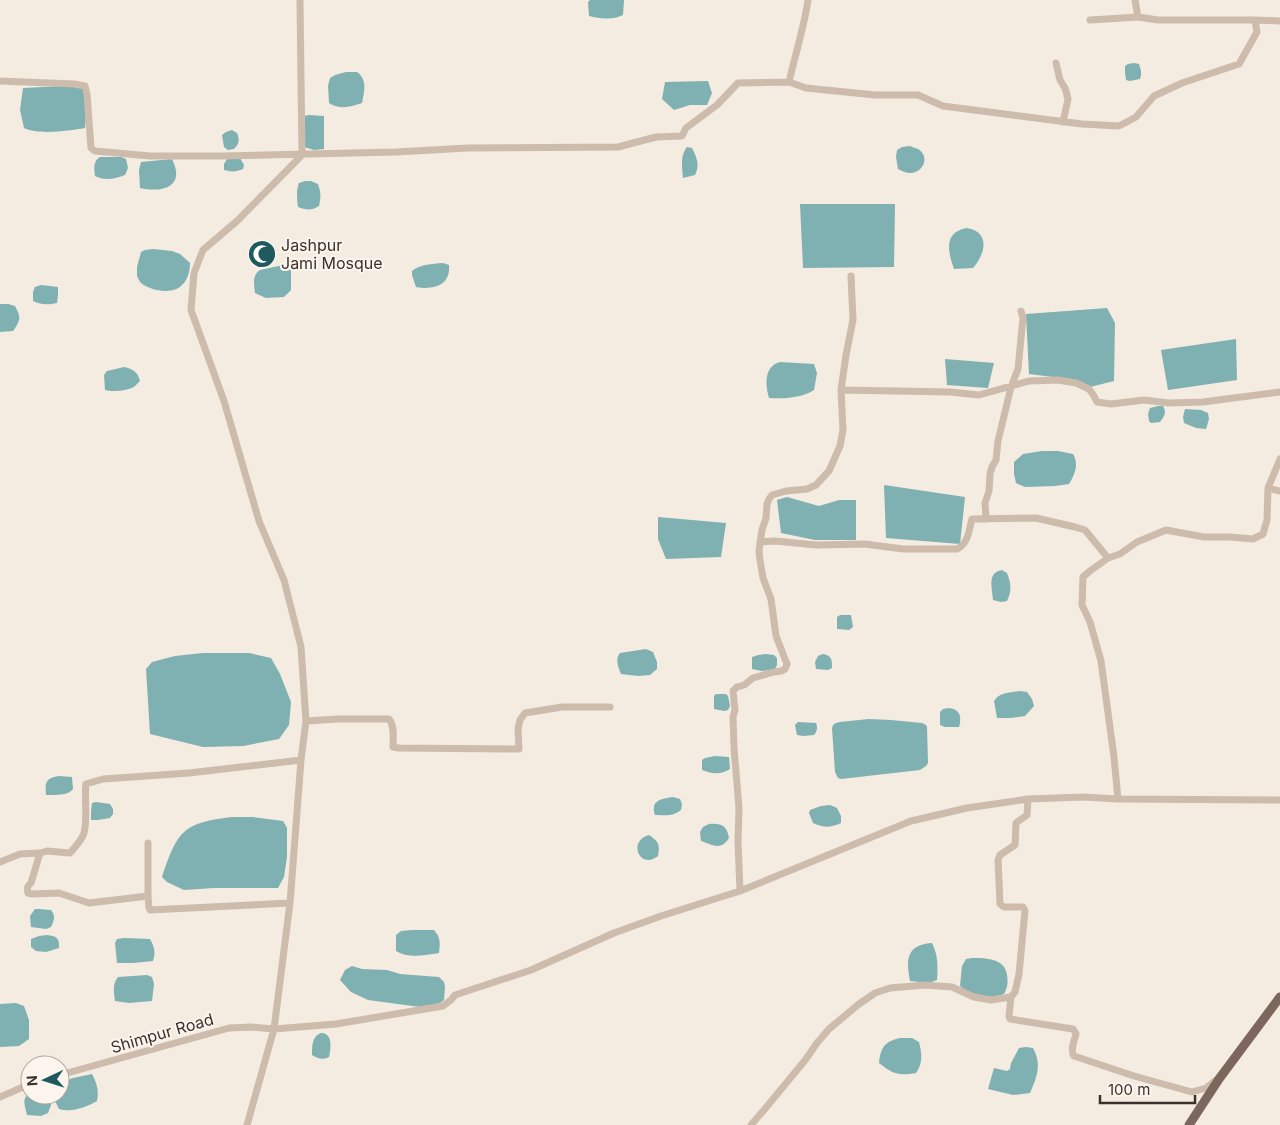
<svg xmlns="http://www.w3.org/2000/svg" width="1280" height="1125" font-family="Inter,sans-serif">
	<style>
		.water { fill: #7fb0b2 }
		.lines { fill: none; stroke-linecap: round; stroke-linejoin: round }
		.minor { stroke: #cdbbac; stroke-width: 7 }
		.major { stroke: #7d675c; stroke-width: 9 }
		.labels { text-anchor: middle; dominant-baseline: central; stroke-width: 4; stroke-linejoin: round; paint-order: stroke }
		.poi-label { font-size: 16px; fill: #3b302b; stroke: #fbf5ee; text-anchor: start }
		.street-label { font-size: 16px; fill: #3b302b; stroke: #fbf5ee }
	</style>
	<rect width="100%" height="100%" fill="#f4ebe1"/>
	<path class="water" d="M590 0H624L623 15C614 20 600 19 589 16L588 2Z
		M1134 63 1139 64C1141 70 1142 73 1140 79L1130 81 1126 80 1125 73V66L1128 64Z
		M346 72H357C368 80 364 92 362 103 350 107 340 110 329 103L328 86 330 78 335 75Z
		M708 81 712 93 707 105H690L674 110 662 99 665 82Z
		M64 86 84 88 86 118 85 128C69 131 38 135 24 128L20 110 23 88Z
		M309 115 324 116V149L314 150 304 147V116Z
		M232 130 237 133C240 140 239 144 234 149L228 150 224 147 222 135 226 132Z
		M910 146C910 146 917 149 918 149 930 156 924 173 910 173 906 173 902 171 898 169L896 157 897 150 902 147Z
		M687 147 692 148C697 158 700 165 695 175L683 178C682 167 680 156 687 147Z
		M100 157H121L126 159 128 168 125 175C116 179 104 181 95 176 94 169 93 161 100 157Z
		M240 158 244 165 243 169C236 172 231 172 224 170V164L227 159Z
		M172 159C186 187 162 193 140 188L139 170 141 162Z
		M305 181H311L318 184C321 192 321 198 319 206 311 211 306 210 298 207 297 199 296 191 299 183Z
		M800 204H895L894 267 803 268Z
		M967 228C990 232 986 253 973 268L954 269C948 252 943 232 967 228Z
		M153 249 172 251 180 254 190 263C190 270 188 280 182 285 173 295 151 291 141 283 139 281 138 278 137 276V267L141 252 145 250Z
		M443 263 449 265C451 286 433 290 416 287L412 275V271C420 264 432 264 443 263Z
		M288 264 291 269V290L284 297 266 298 255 293C254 284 252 275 260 270Z
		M41 285 58 287V295L57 303C47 305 42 305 33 301V292L35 287Z
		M0 304H8L15 306C21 317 21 320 13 331L0 332Z
		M1107 308 1115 323 1114 381 1090 387 1077 380 1029 374 1026 314Z
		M1236 339 1237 380 1168 390 1161 350Z
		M945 359 994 363 988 388 947 385Z
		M780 362 814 364 817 373 814 390C802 398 783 399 769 398 765 385 764 366 780 362Z
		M124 367C133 369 138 372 140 381 138 383 136 385 134 387 126 391 113 392 105 390L104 375 107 371Z
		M1163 406C1167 412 1164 417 1160 422L1151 423 1149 421 1148 414 1150 408 1158 406Z
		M1185 409 1201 410 1208 413 1209 419 1206 429 1196 428 1184 423 1183 417Z
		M1042 451H1058L1073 454C1079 464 1075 474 1069 484L1055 486 1025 487 1016 483 1014 474V462L1023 454Z
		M884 485 965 497 960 544 886 538Z
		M787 497 819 506 839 500H856V540H815L781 533 777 500Z
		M658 517 726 523 721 557 666 559 658 539Z
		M1002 570 1007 573C1011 583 1012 591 1007 601L1001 602 993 600C992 588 987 572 1002 570Z
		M840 615H851L853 627 849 630 837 629V617Z
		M646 649 653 652 657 662V669L650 675 638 676 621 674C618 667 615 659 620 653Z
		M203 653H249L271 658 280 674 291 702 289 725 279 739 243 746 203 747 150 734 146 669 152 662 175 656Z
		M765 654 774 655 777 658V665L775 669 762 671 752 669V657L758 655Z
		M823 654C832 656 832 659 832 668L828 670 816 669 815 662 818 656Z
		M1020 691 1027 692 1032 699 1034 706 1025 716 1011 718H997L994 701C1000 692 1010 693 1020 691Z
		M716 694H726L728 696 730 706 728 710 724 711 714 709V696Z
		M949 708C960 709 962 717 959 727H945L940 725V712L943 709Z
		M869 719 891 720 922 723 926 725 927 727 928 763 926 766 920 770 841 779 838 778 835 772 832 728C833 724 835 723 840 722Z
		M798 722 816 723C818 728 817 731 814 735L803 736 797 735 795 725Z
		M715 756 729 757 730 769C720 775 713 774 702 770V760L705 758Z
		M59 776 72 777 73 789C68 796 55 795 46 795 45 783 45 778 59 776Z
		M673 797 680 799 682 804 681 810C672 817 666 815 655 815 650 800 661 799 673 797Z
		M96 802 110 804 113 809V814L110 818 98 820H91V811L92 803Z
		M830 805 837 808 841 816V823C829 828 825 828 813 823L809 813 810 810 821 806Z
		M232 817H252L283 821 287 828V857L284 877 278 888H214L184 890 167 882 162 877C178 830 183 823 232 817Z
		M709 824C722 823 727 826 729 838 721 851 713 845 701 841L700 832 703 827Z
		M649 835C659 842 660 844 658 856 657 857 651 860 650 860 636 861 631 840 649 835Z
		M35 909H39L51 910C56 916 54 920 51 927L46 929 31 927 30 916Z
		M412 930H434C441 938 440 943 439 953 425 955 409 959 396 951V935L401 931Z
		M47 935C56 936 60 938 59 948L46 952 36 951 31 947V939L39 936Z
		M124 938 150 939C154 946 156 952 153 961L133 963H117L115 943 117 939Z
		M932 943C938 955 938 966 937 980L929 983 910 981C906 960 906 945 932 943Z
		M972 958C985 958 1005 958 1007 975 1008 983 1008 986 1004 994L994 997 971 995 960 986 962 966 966 959Z
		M352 966 362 969 387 970 400 974 439 977 444 982 445 987 444 1000 440 1003 420 1007 368 1000 351 992 340 980 345 970Z
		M147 975 152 977 154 984 152 1001 129 1003 115 1001C114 993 112 984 118 977Z
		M16 1003 24 1006 29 1020V1039L19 1046 0 1047V1004Z
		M321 1033C333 1033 331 1048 329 1057 323 1060 318 1059 312 1055 312 1046 312 1036 321 1033Z
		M900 1038H912L919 1042C922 1054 923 1063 916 1073 898 1076 893 1074 879 1063 881 1047 884 1042 900 1038Z
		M1026 1047 1033 1048C1042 1064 1037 1077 1030 1093L1013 1095 988 1089 994 1068 1007 1071 1010 1069 1011 1063 1019 1048Z
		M92 1074C97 1083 99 1091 97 1101 86 1107 72 1113 59 1109L52 1095H60V1083L73 1078Z
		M30 1093V1095H48L51 1105 48 1113 41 1116 27 1115C25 1105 21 1099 30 1093Z"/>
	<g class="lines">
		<path class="minor" d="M1135 0 1138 17
			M1090 20 1138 17 1158 20H1255L1280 21
			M1056 63 1060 80 1065 88 1068 99 1063 122
			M0 81 74 84 85 86 87 94 91 148 95 151 150 156H222L396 152 468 148 618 147 656 137 682 136 686 128 717 105 738 83 789 82 806 88 875 95H918L943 106 1082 124 1119 126 1136 117 1154 96 1182 83 1239 64 1257 32 1255 20
			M789 82C795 55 804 28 808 0
			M841 390 950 392 979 395 1029 381 1058 380 1076 383 1089 389 1094 396 1097 402 1111 404 1144 400 1169 403 1203 402 1280 392
			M1268 488 1280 491
			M986 519 985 503 989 491 990 474 992 467 996 460 998 441 1011 387 1018 369 1023 318 1021 311
			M760 542 775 541 816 545 865 544 903 549H957C969 543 969 529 972 519L1036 518 1075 527 1085 530 1108 558
			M306 721 338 719H389C395 726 393 738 393 747L399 748 519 749 518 729 520 720 525 713 562 707H610
			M1118 799 1114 757 1101 661 1090 622 1082 605 1083 577 1090 571 1108 558 1120 554 1137 542 1166 530 1204 537H1230L1253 539 1263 534 1267 520 1268 488 1280 459
			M148 843V896
			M0 862 20 854 40 853
			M740 891 738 842 739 808 734 748 733 717 735 710 733 691 737 687 744 685 753 678 774 672 781 671 785 669 787 664 776 636 771 599 763 578 760 560 759 551 762 530 766 518 767 504 769 499 772 495 786 491 807 489 816 485 829 471 840 446 843 430 841 390 846 355 853 320 851 276
			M290 903 150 910 149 908 148 896 89 903 59 893 32 894 28 893C27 888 27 886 31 883L40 853 47 851 70 853C75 847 82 840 84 833 88 819 84 799 86 784L103 779 189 773 301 760
			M1011 997 1009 1016 1010 1019 1073 1029 1075 1032 1076 1034C1074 1041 1070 1051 1074 1056L1134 1076 1192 1092 1206 1088 1216 1080
			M60 1075 229 1028 251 1027 274 1029 336 1024 443 1006 451 1000 455 995 531 970 614 933 661 916 740 891 911 821 967 808 1028 799 1083 797 1118 799 1280 800
			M0 1097 30 1084
			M247 1125 274 1029 290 903 301 760 306 721 301 647 284 580 259 521 224 401 191 310 194 273 203 250 237 221 302 155 300 0
			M751 1125 764 1110 806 1059 817 1043 829 1029 859 1004 875 993 890 988 925 985 952 987 974 997 991 1000 1011 997 1015 992 1019 974 1025 911 1023 907H1004L1000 904 998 860 1000 855 1015 845 1016 823 1027 815 1028 799"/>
		<path class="major" d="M1189 1125 1219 1079 1280 997"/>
	</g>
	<defs>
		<symbol id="mosque-disc" viewBox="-11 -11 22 22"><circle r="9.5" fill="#1f5a5e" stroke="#fbf5ee"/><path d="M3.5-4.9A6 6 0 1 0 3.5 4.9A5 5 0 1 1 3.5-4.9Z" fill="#fff"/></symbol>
	</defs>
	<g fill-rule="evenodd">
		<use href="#mosque-disc" x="246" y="238" width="32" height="32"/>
	</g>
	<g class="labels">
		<g class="poi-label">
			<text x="281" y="245">Jashpur<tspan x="281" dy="18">Jami Mosque</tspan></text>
		</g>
		<g class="street-label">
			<text transform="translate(162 1033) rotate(-16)">Shimpur Road</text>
		</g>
	</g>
	<g transform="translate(45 1080) rotate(266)"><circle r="24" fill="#fbf5ee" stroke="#aea6a0"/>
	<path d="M0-4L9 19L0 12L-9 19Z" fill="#1f5a5e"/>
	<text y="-8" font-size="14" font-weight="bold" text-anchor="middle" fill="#3b302b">N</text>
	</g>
	<path d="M1100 1095v8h95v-8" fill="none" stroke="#3b302b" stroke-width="2.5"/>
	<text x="1108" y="1095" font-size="15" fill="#3b302b" stroke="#fbf5ee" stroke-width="4" paint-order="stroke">100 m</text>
</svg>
